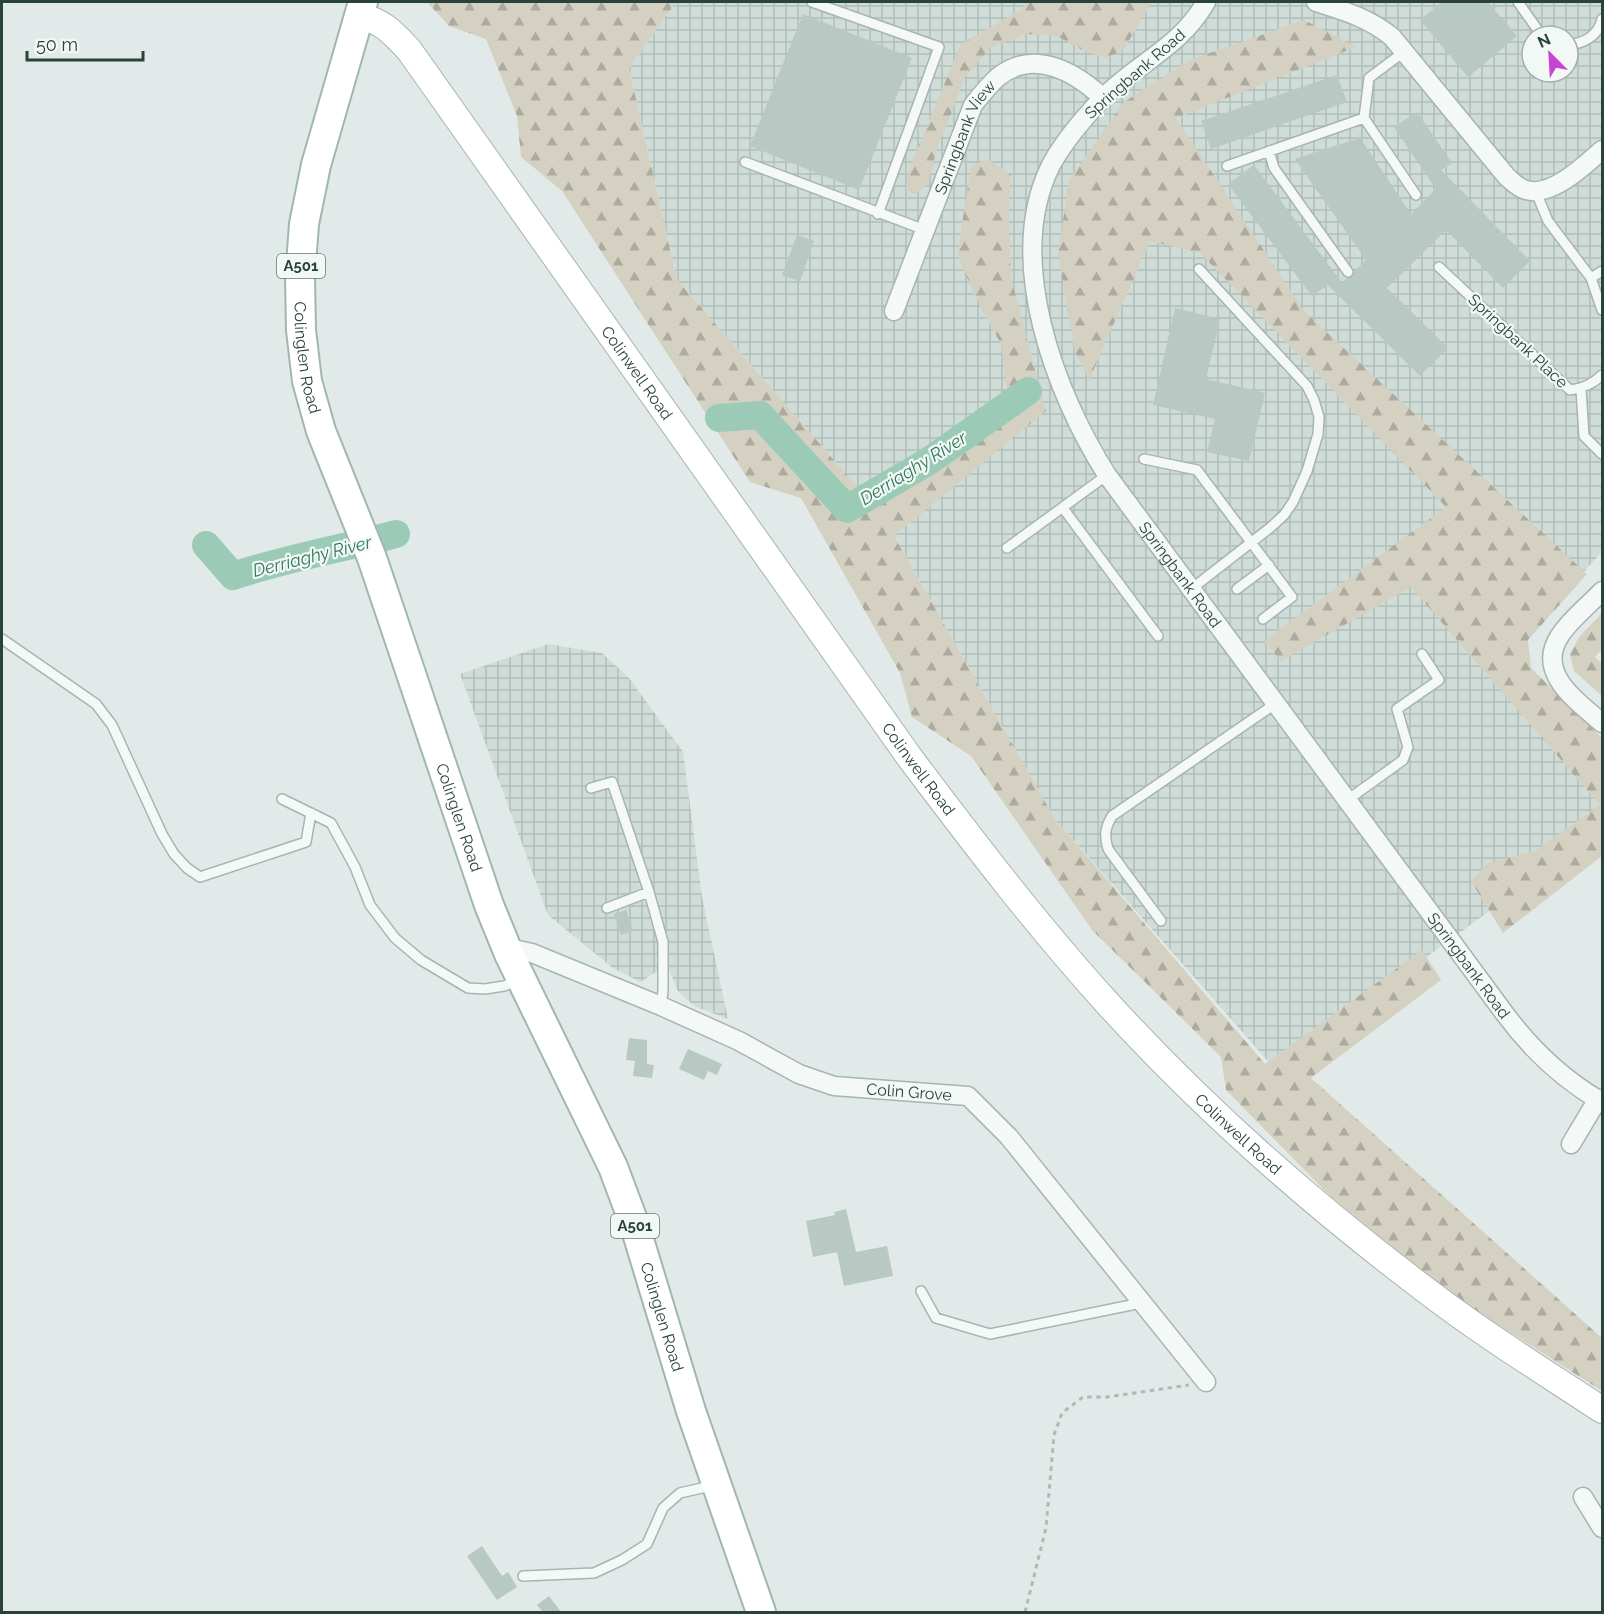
<svg xmlns="http://www.w3.org/2000/svg" width="1604" height="1614" font-family="Raleway,sans-serif">
	<style>
		.industrial { fill: url(#industrial-grid); fill-rule: evenodd }
		.forest { fill: url(#forest-firs) }
		.lines { fill: none; stroke-linecap: round; stroke-linejoin: round }
		.river { stroke: #9bcbb7; stroke-width: 28 }
		.building { fill: #b8c8c3 }
		.lane-casing { stroke: #a6b5b1; stroke-width: 12 }
		.street-casing { stroke: #a6b5b1; stroke-width: 21 }
		.secondary-casing { stroke: #a6b5b1; stroke-width: 28 }
		.primary-casing { stroke: #a0b7af; stroke-width: 32 }
		.path { stroke: #afbab7; stroke-width: 3; stroke-dasharray: 4.5 4.5; stroke-linecap: butt }
		.lane { stroke: #f4f8f7; stroke-width: 9 }
		.street { stroke: #f4f8f7; stroke-width: 18 }
		.secondary { stroke: #fff; stroke-width: 26 }
		.primary { stroke: #fff; stroke-width: 28 }
		.labels { text-anchor: middle; dominant-baseline: central; stroke-width: 4.5; stroke-linejoin: round; paint-order: stroke }
		.shield { fill: #f1f8f5; stroke: #657973; stroke-width: 1.5 }
		.shield-label { font-size: 15px; font-weight: bold; fill: #29433b }
		.street-label { font-size: 16px; fill: #29433b; stroke: #f1f8f5 }
		.water-label { font-size: 18px; font-style: italic; fill: #32785e; stroke: #f1f8f5 }
	</style>
	<defs>
		<pattern id="industrial-grid" width="8" height="8" patternUnits="userSpaceOnUse" patternTransform="scale(1.5)"><rect width="8" height="8" fill="#cfdcd8"/><path d="M0 4h8M4 0v8" fill="none" stroke="#b2beba"/></pattern>
		<pattern id="forest-firs" width="22" height="20" patternUnits="userSpaceOnUse" patternTransform="scale(1.5)"><rect width="22" height="20" fill="#d5d1c2"/><path d="M5 1l3.5 6h-7zM16 11l3.5 6h-7z" fill="#adab9f"/></pattern>
	</defs>
	<rect width="100%" height="100%" fill="#e1eae8"/>
	<path class="industrial" d="M676 2H1602V552L1497 666 1602 794V829L1274 1068 1055 819 894 536 861 491 677 280 629 68ZM1532 36H1568V72H1532Z
		M548 644 602 653 629 678 683 752 702 897 728 1019 694 1006 678 991 670 972H656L640 982 613 968 548 915 460 674Z"/>
	<path class="forest" d="M427 2H676L629 68 677 280 861 491 1007 391 1001 344 984 314 957 256 971 166 987 159 1011 174 1009 207 1011 278 1046 411 894 536 1055 819 1265 1064 1422 950 1441 980 1311 1078 1602 1338V1391L1445 1291 1331 1197 1226 1090 1221 1057 1092 930 971 756 912 717 900 673 801 498 750 482 562 191 521 157 517 116 486 39 449 26Z
		M1025 2H1152L1124 49 1107 58 1084 51 1057 36 1027 34 991 47 965 78 937 149 928 184 914 195 906 189 909 169 961 44 1022 9Z
		M1304 20 1356 47 1176 118 1304 311 1587 574 1528 640 1531 668 1602 738V856L1503 933 1471 881 1488 863 1535 851 1600 805 1411 587 1281 661 1264 641 1446 507 1200 253 1150 241 1089 380 1075 352 1058 254 1069 180 1124 102 1190 60Z
		M1602 613V649L1595 657 1602 664V696L1574 671 1570 654 1579 637Z"/>
	<g class="lines">
		<path class="river" d="M719 418 760 415 847 509 929 461 1028 391
			M206 545 233 576C286 558 341 549 396 534"/>
	</g>
	<path class="building" d="M1442 2H1488L1517 36 1468 77 1420 20Z
		M803 14 912 58 859 190 750 146Z
		M1337 75 1347 102 1211 149 1201 121Z
		M1417 112 1452 163 1441 170 1530 261 1503 288 1446 230 1387 288 1448 348 1420 376 1328 285 1312 296 1228 184 1254 165 1342 283 1347 278 1352 277 1355 271 1366 260 1295 159 1360 138 1411 214 1436 189 1394 127Z
		M797 235 814 241 800 281 782 275Z
		M1175 308 1220 319 1206 379 1265 393 1249 461 1207 452 1215 419 1153 405Z
		M626 910 633 931 621 935 614 914Z
		M629 1038 647 1040V1064L654 1065 652 1078 633 1076 635 1061 626 1060Z
		M688 1049 722 1064 717 1075 708 1071 704 1080 679 1069Z
		M846 1209 856 1252 887 1246 893 1276 844 1286 837 1252 813 1257 806 1221 835 1215 834 1212Z
		M482 1546 502 1576 508 1572 517 1587 497 1600 467 1556Z
		M549 1596 561 1612H543L537 1605Z"/>
	<g class="lines">
		<defs>
			<path id="lane" d="M812 2 939 47 878 214
				M1518 2 1542 36
				M1568 45C1585 43 1598 36 1602 19
				M1364 118 1416 195
				M1269 151 1274 168 1348 272
				M745 162 925 230
				M1227 166 1364 118 1369 78 1405 51
				M1536 192 1548 221 1591 278 1602 310
				M1439 267 1570 390C1584 388 1593 384 1602 375
				M1591 278 1602 271
				M1581 389 1584 436 1602 454
				M1144 459 1197 470 1292 597 1263 619
				M1063 508 1158 636
				M1007 548 1107 475
				M1237 589 1269 565
				M1190 590 1271 527 1284 515 1293 502 1307 471 1318 434 1319 417 1314 400 1307 386 1199 269
				M2 639 96 704 112 725 162 834 174 854 187 868 200 877 306 842 311 813
				M591 788 612 782 649 892 663 942V991L661 1006
				M282 799 331 823 355 867 370 905 395 938 421 960 468 988 485 989 504 986 519 980
				M1346 801 1403 760 1408 747 1397 709 1439 680 1422 654
				M607 908 649 892
				M1161 921 1108 849C1104 835 1105 828 1112 816L1275 704
				M921 1291 936 1318 990 1334 1141 1303
				M523 1576 594 1573 622 1560 647 1544 663 1508 680 1493 715 1485"/>
			<g id="street">
				<path id="s1" d="M1206 2C1179 49 1136 63 1101 100 1082 120 1064 141 1051 165 1004 259 1055 393 1107 475L1505 1014C1531 1049 1564 1080 1602 1102"/>
				<path d="M1316 2C1344 11 1369 18 1392 37L1507 177C1513 182 1518 188 1526 190 1551 198 1585 165 1602 150"/>
				<path id="s2" d="M894 311 973 105C981 95 989 85 998 77 1034 48 1075 72 1103 98"/>
				<path d="M1602 591C1589 605 1572 618 1561 634 1534 672 1576 700 1602 723"/>
				<path id="s3" d="M509 954 518 950 532 953 661 1006 739 1041 799 1074 834 1086 968 1096 1009 1137 1206 1382"/>
				<path d="M1571 1144 1598 1099"/>
				<path d="M1583 1497 1602 1528"/>
			</g>
			<g id="secondary">
				<path id="s4" d="M360 16C384 22 393 33 409 50L910 758C974 843 1038 927 1109 1005 1205 1110 1314 1206 1427 1291 1483 1334 1543 1371 1602 1410"/>
			</g>
			<g id="primary">
				<path id="s5" d="M363 2 316 165 304 224 300 278 301 330 307 381 321 431 372 558 489 905 509 954 613 1167 634 1223 691 1411 761 1612"/>
			</g>
		</defs>
		<use href="#lane" class="lane-casing"/>
		<use href="#street" class="street-casing"/>
		<use href="#secondary" class="secondary-casing"/>
		<use href="#primary" class="primary-casing"/>
		<path class="path" d="M1025 1612 1046 1528 1054 1435 1062 1413 1083 1397H1107L1189 1385"/>
		<use href="#lane" class="lane"/>
		<use href="#street" class="street"/>
		<use href="#secondary" class="secondary"/>
		<use href="#primary" class="primary"/>
	</g>
	<g class="labels">
		<g class="shield">
			<rect x="277" y="254" width="48" height="24" rx="4.5"/>
			<rect x="611" y="1214" width="48" height="24" rx="4.5"/>
		</g>
		<g class="shield-label">
			<text x="301" y="266">A501</text>
			<text x="635" y="1226">A501</text>
		</g>
		<g class="street-label">
			<text transform="translate(1135 74) rotate(-41)">Springbank Road</text>
			<text stroke="none"><textPath href="#s2" startOffset="188">Springbank View</textPath></text>
			<text transform="translate(1518 341) rotate(43)">Springbank Place</text>
			<text stroke="none"><textPath href="#s5" startOffset="364">Colinglen Road</textPath></text>
			<text stroke="none"><textPath href="#s4" startOffset="456">Colinwell Road</textPath></text>
			<text stroke="none"><textPath href="#s1" startOffset="678">Springbank Road</textPath></text>
			<text stroke="none"><textPath href="#s4" startOffset="942">Colinwell Road</textPath></text>
			<text stroke="none"><textPath href="#s5" startOffset="850">Colinglen Road</textPath></text>
			<text stroke="none"><textPath href="#s1" startOffset="1164">Springbank Road</textPath></text>
			<text stroke="none"><textPath href="#s3" startOffset="430">Colin Grove</textPath></text>
			<text stroke="none"><textPath href="#s4" startOffset="1428">Colinwell Road</textPath></text>
			<text stroke="none"><textPath href="#s5" startOffset="1390">Colinglen Road</textPath></text>
		</g>
		<g class="water-label">
			<text transform="translate(913 468) rotate(-32)">Derriaghy River</text>
			<text transform="translate(312 556) rotate(-14)">Derriaghy River</text>
		</g>
	</g>
	<rect width="1604" height="1614" fill="none" stroke="#29433b" stroke-width="6"/>
	<g transform="translate(1550 54) rotate(336)"><circle r="28" fill="#f1f8f5" stroke="#a1b0ab" stroke-width="1.5"/>
	<path d="M0-4.5L10 22L0 15L-10 22Z" fill="#c743d3"/>
	<text y="-9" font-size="16" font-weight="bold" text-anchor="middle" fill="#29433b">N</text>
	</g>
	<path d="M27 51v9h116v-9" fill="none" stroke="#29433b" stroke-width="3"/>
	<text x="36" y="51" font-size="18" fill="#29433b" stroke="#f1f8f5" stroke-width="4.5" paint-order="stroke">50 m</text>
</svg>
